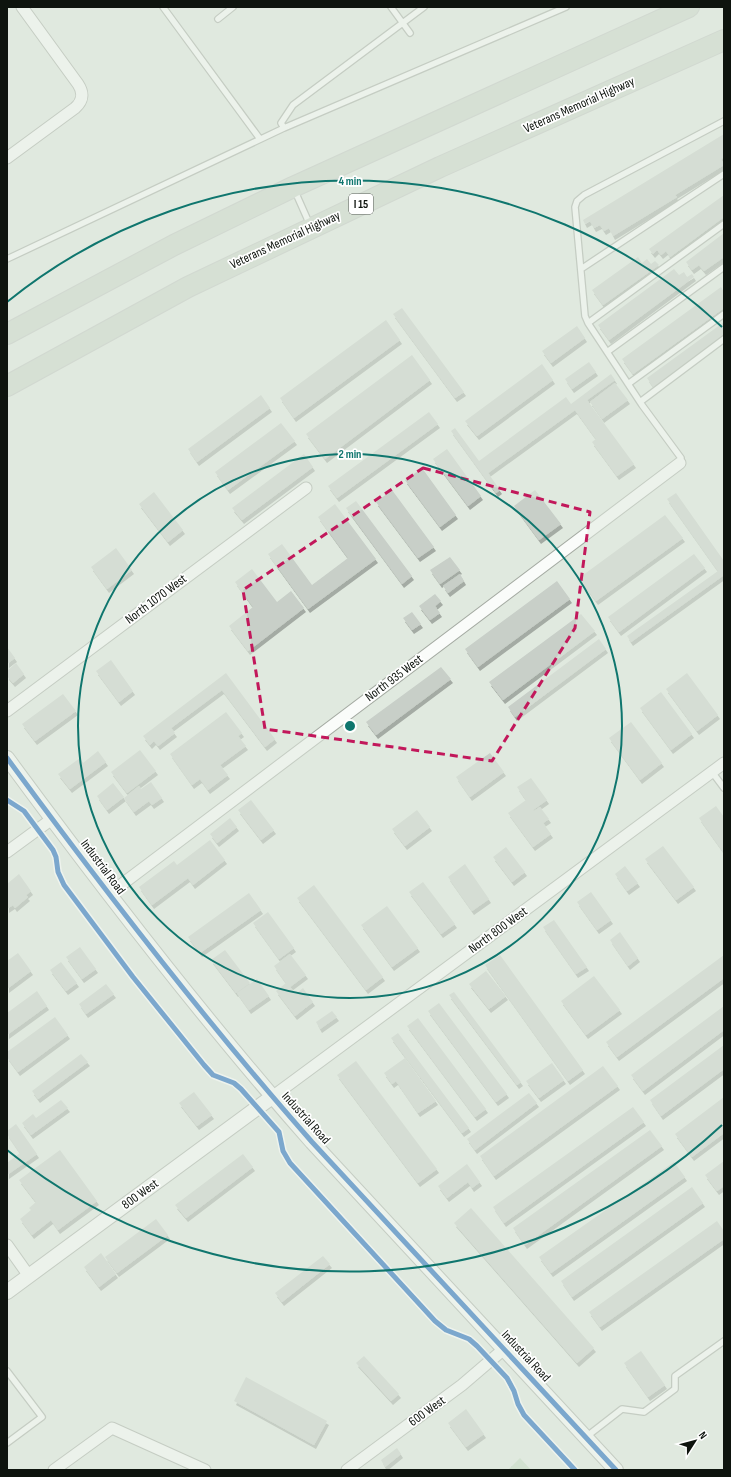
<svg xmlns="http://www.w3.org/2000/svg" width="731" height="1477" font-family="'Sofia Sans Condensed',sans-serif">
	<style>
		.park { fill: url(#park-tufts) }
		.building { fill: #c8cfc8; filter: url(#shadow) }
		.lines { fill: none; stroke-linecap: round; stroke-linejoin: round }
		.service-casing { stroke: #a4aaa2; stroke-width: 8 }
		.minor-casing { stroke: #a4aaa2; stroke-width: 13 }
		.tertiary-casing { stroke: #a4aaa2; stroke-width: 16 }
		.motorway-casing { stroke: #bfc4bf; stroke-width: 22 }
		.service { stroke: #fafcfa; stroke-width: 5.5 }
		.minor { stroke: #fafcfa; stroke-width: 11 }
		.tertiary { stroke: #fafcfa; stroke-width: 14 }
		.motorway { stroke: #c9d4c8; stroke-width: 20 }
		.cycleway-casing { stroke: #fff; stroke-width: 8 }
		.cycleway { stroke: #0057b8; stroke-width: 5 }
		.marked { fill: none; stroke: #c2185b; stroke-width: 3; stroke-dasharray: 8 5; stroke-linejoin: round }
		.ring { fill: none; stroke: #0f766e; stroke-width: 2 }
		.labels { text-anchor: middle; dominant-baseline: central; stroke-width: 3.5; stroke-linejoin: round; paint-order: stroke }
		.shield { fill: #fff; stroke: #565a56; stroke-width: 1 }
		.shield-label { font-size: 12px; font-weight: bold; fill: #0e140e }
		.street-label { font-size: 13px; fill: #0e140e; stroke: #fff }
		.centre { fill: #0f766e; stroke: #fff; stroke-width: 2 }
		.ring-label { font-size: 12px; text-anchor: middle; font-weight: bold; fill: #0f766e; stroke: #fff; stroke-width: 3.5; stroke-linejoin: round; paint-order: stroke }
	</style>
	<defs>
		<pattern id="park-tufts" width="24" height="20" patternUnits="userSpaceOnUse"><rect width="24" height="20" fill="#c0d8be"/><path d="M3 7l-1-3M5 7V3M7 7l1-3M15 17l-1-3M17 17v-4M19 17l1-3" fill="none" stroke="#a4b8a2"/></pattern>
		<filter id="shadow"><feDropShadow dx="2" dy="4" stdDeviation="0" flood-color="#0004"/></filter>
	</defs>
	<rect width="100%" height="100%" fill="#e0e9df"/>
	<path class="park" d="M520 1458 531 1470H508Z"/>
	<path class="building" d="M724 134V157L721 159 724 165 675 195 677 197 613 236 609 228 604 231 600 225 594 228 590 221 585 224 583 220Z
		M724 195V217L670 257 666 251 661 255 657 250 653 254 649 249Z
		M724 233V257L704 271 699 265 692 270 686 262Z
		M638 257 642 263 647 259 651 264 655 261 659 265 603 305 592 290Z
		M674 269 679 275 684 272 687 277 692 274 694 277 609 340 598 325Z
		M721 287 724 292V308L633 374 622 359Z
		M402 308 464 392 455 398 393 314Z
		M386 320 400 340 294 418 280 398Z
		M724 322V336L654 388 647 378Z
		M577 326 585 338 551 363 542 351Z
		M412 355 430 380 325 459 306 434Z
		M589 362 596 372 572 389 565 379Z
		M542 364 553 380 477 436 465 421Z
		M611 374 615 380 587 400 634 464 617 476 592 442 596 439 575 410 488 473 500 490 496 493 451 431 455 428 479 461 566 397 571 404Z
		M615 383 628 400 602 419 590 402Z
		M261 395 270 408 197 462 188 449Z
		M429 412 438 424 337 498 328 486Z
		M281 423 295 441 228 490 215 472Z
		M447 449 481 496 468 506 433 459Z
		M304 454 313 467 242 520 232 508Z
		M422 468 456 515 440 527 405 480Z
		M392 490 434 547 418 558 376 502Z
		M535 490 561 524 539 540 514 506Z
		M154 492 183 530 168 542 139 504Z
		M676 493 724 561V575L631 642 627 636 718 571 667 499Z
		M356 501 412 576 402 584 346 508Z
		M335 504 376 559 308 609 268 554 282 544 312 585 348 558 318 517Z
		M665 515 683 538 596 601 579 578Z
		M116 548 132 570 107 589 91 567Z
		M694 554 705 568 619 632 608 617Z
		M450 557 460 570 440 584 430 570Z
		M252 569 277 602 291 591 304 608 248 651 229 626 253 607 235 582Z
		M460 574 464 581 448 593 443 586Z
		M557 581 570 599 478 667 465 649Z
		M435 594 441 601 435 606 440 613 430 620 419 606Z
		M412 612 421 624 412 630 403 618Z
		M581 614 595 631 503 700 489 682Z
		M599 639 606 649 515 717 508 707Z
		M7 647 15 658 7 664Z
		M111 660 133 691 119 702 96 671Z
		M16 663 24 674 13 683 7 676V671Z
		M441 667 451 679 376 735 366 722Z
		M226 673 275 739 265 747 222 690 171 728 175 733 158 746 154 741 150 745 143 736Z
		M687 673 718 715 697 731 666 689Z
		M661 692 692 734 671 750 640 708Z
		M63 694 76 711 35 741 22 724Z
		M226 712 242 733 238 736 246 746 220 765 228 775 208 790 200 779 192 785 170 754Z
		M631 722 662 763 640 780 609 738Z
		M140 750 156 771 127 793 111 772Z
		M98 751 106 762 70 789 58 774 80 758 83 763Z
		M490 753 504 772 470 797 456 777Z
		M531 778 547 800 533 810 534 811 540 807 549 819 543 823 551 834 533 847 508 813 526 800 517 787Z
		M151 782 162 798 152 805 149 801 134 812 124 798 139 786 141 789Z
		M113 783 124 797 107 810 97 796Z
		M251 800 274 830 261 840 238 810Z
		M716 806 724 817V853L699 818Z
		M417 810 430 827 405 846 392 829Z
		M230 818 237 827 217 843 210 834Z
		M210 840 225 860 193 885 188 878 152 905 139 887 174 861 177 865Z
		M663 846 694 887 676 900 645 859Z
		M506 847 525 872 512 882 493 857Z
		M465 864 489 899 472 911 448 877Z
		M625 866 638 883 627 891 615 874Z
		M19 874 31 891 26 895 28 897 15 908 13 905 7 909V884Z
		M423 882 455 924 441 934 409 892Z
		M314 885 383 977 366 990 297 898Z
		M591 892 611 920 597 930 577 902Z
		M249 893 261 910 200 953 188 937Z
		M387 906 418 948 392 967 361 925Z
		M268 912 294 948 279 959 253 923Z
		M554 920 587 967 576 974 543 927Z
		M620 932 638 958 628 966 610 940Z
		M80 947 96 969 82 979 66 957Z
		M225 950 250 983 236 993 211 960Z
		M18 953 31 971 7 989V961Z
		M290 954 306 975 290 987 296 994 303 988 313 1002 295 1016 276 991 286 983 274 966Z
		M500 955 583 1070 568 1081 485 965Z
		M724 955V978L617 1057 606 1042Z
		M61 962 77 983 66 991 50 970Z
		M486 971 506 996 489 1009 469 984Z
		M594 976 620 1010 586 1035 561 1001Z
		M257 979 269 996 249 1010 237 993Z
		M106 984 114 994 86 1014 79 1004Z
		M37 991 47 1006 7 1035V1013Z
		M454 992 521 1082 517 1085 449 995Z
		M439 1003 507 1094 496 1102 428 1011Z
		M724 1006V1030L643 1091 631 1075Z
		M332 1011 337 1017 320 1029 316 1022Z
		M55 1017 68 1035 18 1072 7 1057V1052Z
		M418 1018 486 1109 475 1117 407 1026Z
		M398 1033 469 1128 462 1133 391 1038Z
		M724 1045V1069L661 1116 650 1100Z
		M81 1054 88 1062 38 1099 32 1091Z
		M405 1058 436 1101 418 1113 396 1081 392 1084 384 1073Z
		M356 1061 437 1169 418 1183 337 1075Z
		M552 1063 564 1080 539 1098 526 1081Z
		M603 1066 618 1086 494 1176 480 1156Z
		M194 1092 212 1115 197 1126 179 1103Z
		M529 1093 537 1103 475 1150 467 1139Z
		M724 1097V1133L692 1157 675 1134Z
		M61 1100 68 1108 31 1135 22 1123 33 1114 36 1118Z
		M633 1107 644 1122 504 1223 493 1207Z
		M16 1124 37 1154 7 1175V1163L20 1153 7 1134V1131Z
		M650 1130 662 1146 525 1245 513 1228Z
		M60 1150 97 1201 58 1230 51 1220 32 1235 20 1219 31 1210 29 1208 36 1202 19 1180Z
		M243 1154 253 1167 186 1218 175 1205Z
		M724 1161V1186L717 1191 705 1175Z
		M674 1162 685 1177 551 1273 539 1257Z
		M467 1164 480 1182 472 1188 468 1182 447 1198 438 1186Z
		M692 1187 703 1203 572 1297 561 1281Z
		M471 1208 594 1348 577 1363 454 1223Z
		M156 1219 168 1235 117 1273 105 1257Z
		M717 1221 724 1231V1239L600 1327 589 1312Z
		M101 1253 116 1274 99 1287 84 1267Z
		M323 1256 330 1264 282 1302 275 1293Z
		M641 1351 665 1385 648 1397 624 1363Z
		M364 1356 399 1394 391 1401 356 1363Z
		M246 1377 327 1421 314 1445 234 1401Z
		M466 1409 484 1434 466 1447 448 1423Z
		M397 1448 401 1454 385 1467 381 1460Z"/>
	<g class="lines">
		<defs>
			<path id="service" d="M163 7 260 139
				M391 7 410 33
				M218 19 233 7
				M284 128 281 123 293 105 424 7
				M294 189 310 225
				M7 259 284 128 566 7
				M581 269 724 174
				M588 323 724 224
				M607 352 724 267
				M628 384 724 314
				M640 402 724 339
				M680 463 681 458 642 405 588 323 585 316 575 207 577 201 584 195 724 121
				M712 772 724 788
				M7 1371 42 1417 7 1443
				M586 1437 622 1409 644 1412 675 1389V1376L724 1341"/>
			<path id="minor" d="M7 158 75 108C83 101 84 93 78 84L22 7
				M7 711 306 488
				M7 852 52 819
				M109 894 680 463
				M272 1097 724 763
				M7 1245 29 1276
				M54 1470 112 1428 205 1470
				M347 1470 462 1385 504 1349"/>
			<path id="tertiary" d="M7 758C104 890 204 1020 312 1142L616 1470
				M7 1292 272 1097"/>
			<path id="motorway" d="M7 334 174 245 293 187 689 7
				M7 386 188 287 440 167 724 40"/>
		</defs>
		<use href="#service" class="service-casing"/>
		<use href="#minor" class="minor-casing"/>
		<use href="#tertiary" class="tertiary-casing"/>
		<use href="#motorway" class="motorway-casing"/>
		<use href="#service" class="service"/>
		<use href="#minor" class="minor"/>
		<use href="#tertiary" class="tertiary"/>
		<use href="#motorway" class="motorway"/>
		<defs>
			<path id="cycleway" d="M7 758C104 890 204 1020 312 1142L616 1470
				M7 800 24 811 53 850 56 857 58 872 64 885 133 977 204 1065 213 1075 234 1083 241 1089 279 1132 283 1151 290 1163 435 1321 446 1330 469 1339 477 1346 507 1378 514 1391 518 1404 524 1415 575 1470"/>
		</defs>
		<use href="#cycleway" class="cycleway-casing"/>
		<use href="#cycleway" class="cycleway"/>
	</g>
	<path d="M0 0H731V1477H0ZM423 468 590 512 575 628 492 761 265 729 243 590Z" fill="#e0e9df" fill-opacity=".55" fill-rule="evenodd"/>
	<path class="marked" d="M423 468 590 512 575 628 492 761 265 729 243 590Z"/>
	<g class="ring">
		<circle cx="350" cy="726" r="272"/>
		<path d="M722 1125A545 545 0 0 1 7 1150M7 302A545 545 0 0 1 722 327"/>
	</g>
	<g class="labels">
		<rect class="shield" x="349" y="194" width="24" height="20" rx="3"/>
		<g class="shield-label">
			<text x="361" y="204">I 15</text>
		</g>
		<g class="street-label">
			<text transform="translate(579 105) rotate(-24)">Veterans Memorial Highway</text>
			<text transform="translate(285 240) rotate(-25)">Veterans Memorial Highway</text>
			<text transform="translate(156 599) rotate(-37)">North 1070 West</text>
			<text transform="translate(394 678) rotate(-37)">North 935 West</text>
			<text transform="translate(103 867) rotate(53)">Industrial Road</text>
			<text transform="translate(498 930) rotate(-36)">North 800 West</text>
			<text transform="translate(306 1118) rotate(48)">Industrial Road</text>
			<text transform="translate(140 1194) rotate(-36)">800 West</text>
			<text transform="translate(526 1356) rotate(47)">Industrial Road</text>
			<text transform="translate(427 1411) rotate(-36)">600 West</text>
		</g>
	</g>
	<circle cx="350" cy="726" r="6" class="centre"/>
	<g class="ring-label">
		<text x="350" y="185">4 min</text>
		<text x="350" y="458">2 min</text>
	</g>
	<rect width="731" height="1477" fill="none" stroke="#0e140e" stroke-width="16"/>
	<g transform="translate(695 1441) rotate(54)" stroke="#ffffff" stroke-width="3" paint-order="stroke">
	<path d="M0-3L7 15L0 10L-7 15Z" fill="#0e140e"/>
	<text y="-6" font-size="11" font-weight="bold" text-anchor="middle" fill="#0e140e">N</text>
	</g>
</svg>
